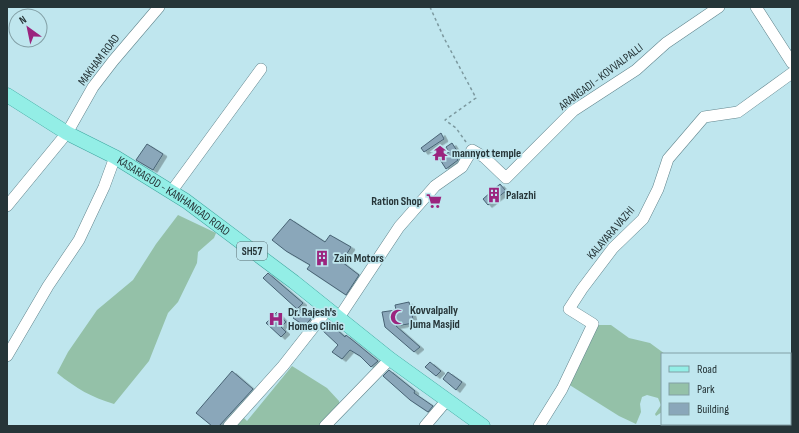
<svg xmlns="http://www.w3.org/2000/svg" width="799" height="433" font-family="'Sofia Sans Condensed',sans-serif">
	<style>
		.green { fill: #94c1a8 }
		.building { fill: #8aa7ba; stroke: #486374; filter: url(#shadow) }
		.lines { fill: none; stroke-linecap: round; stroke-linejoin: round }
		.minor-casing { stroke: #61858d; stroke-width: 12 }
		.major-casing { stroke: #3ea69e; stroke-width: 15 }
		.path { stroke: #7c999f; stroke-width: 1.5; stroke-dasharray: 3 3; stroke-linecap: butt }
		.minor { stroke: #fff; stroke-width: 11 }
		.major { stroke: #93eee6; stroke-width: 14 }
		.labels { text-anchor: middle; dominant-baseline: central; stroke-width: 3.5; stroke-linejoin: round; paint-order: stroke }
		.shield { fill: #bfe6ee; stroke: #546a6f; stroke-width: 1 }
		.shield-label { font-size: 11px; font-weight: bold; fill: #263538 }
		.street-label { font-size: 12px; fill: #263538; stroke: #bfe6ee }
		.poi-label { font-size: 12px; font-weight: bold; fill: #263538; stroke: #bfe6ee; text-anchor: start }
	</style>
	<defs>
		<filter id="shadow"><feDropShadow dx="4" dy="2.5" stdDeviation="0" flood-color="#0004"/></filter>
	</defs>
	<rect width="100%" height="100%" fill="#bfe6ee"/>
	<path class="green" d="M178 215 216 233 214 238 198 252 197 263 178 302 168 313 149 361 114 404C91 397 77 389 57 373L68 352 97 310 133 280 156 244Z
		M597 325H611L629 338 650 343 665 354H662V412L656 416 655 414 661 405 658 398 647 395 642 397 640 404 641 412 636 424 619 416 568 384Z
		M292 366 327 388 339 401 340 407 322 426H235L243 417 247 421Z"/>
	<path class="building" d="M441 133 444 139 424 152 421 148Z
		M452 143 459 154 455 156 458 160 446 169 439 158 449 152 446 147Z
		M147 144 163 154 153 170 136 160Z
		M500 184 506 191 488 205 483 199Z
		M290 219 325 242 330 235 351 247 342 262 359 275 346 295 307 269 310 265 286 251 272 240Z
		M268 273 303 303 297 309 263 278Z
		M409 302 414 323 396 326 420 347 414 352 385 327 382 312 396 310 395 305Z
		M301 309 313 316 305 326 293 318Z
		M277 312 286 322 281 327 286 332 281 337 266 323Z
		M327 321 345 337 346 335 356 343 378 361 371 367 360 356 350 350 342 359 332 352 338 345 321 329Z
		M430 362 441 371 436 376 425 367Z
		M389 370 415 391 414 393 433 406 428 412 410 400 383 376Z
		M232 371 253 389 219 426H212L196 413Z
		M448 372 462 382 456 390 443 379Z"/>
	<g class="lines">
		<defs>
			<path id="minor" d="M756 7 792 63
				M171 192 261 69
				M7 206 67 133 93 87 113 61 159 7
				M338 319 399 227 435 186 462 167 472 150 484 157 506 178 573 111 636 70 666 43 719 7
				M7 356 48 286 79 240 104 187 115 157
				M229 426 283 366 327 310
				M325 426 390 359
				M425 426 447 400
				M539 426 562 389 593 324 569 309 582 289 613 248 643 219 658 189 668 159 704 117 738 112 792 73"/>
			<g id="major">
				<path id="s1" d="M7 95 67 133 115 157 186 201 294 282 390 359 483 426"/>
			</g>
		</defs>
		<use href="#minor" class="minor-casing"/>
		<use href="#major" class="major-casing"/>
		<path class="path" d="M430 7 444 38 476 98 445 120 456 128 466 142"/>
		<use href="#minor" class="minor"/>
		<use href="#major" class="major"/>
	</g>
	<defs>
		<symbol id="temple-bare" viewBox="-9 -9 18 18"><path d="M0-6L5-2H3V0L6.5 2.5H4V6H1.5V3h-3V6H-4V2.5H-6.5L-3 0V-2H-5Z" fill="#9b247e" stroke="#bfe6ee" stroke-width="2.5" paint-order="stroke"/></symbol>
		<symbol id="building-bare" viewBox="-9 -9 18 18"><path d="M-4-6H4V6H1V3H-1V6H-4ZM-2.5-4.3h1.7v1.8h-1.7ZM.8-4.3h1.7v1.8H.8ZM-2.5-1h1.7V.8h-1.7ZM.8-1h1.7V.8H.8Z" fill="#9b247e" stroke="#bfe6ee" stroke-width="2.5" paint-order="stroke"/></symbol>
		<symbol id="supermarket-bare" viewBox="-9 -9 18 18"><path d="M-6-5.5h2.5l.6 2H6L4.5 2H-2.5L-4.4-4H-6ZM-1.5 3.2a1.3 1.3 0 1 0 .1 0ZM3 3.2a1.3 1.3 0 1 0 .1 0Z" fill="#9b247e" stroke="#bfe6ee" stroke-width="2.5" paint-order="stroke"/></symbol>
		<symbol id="mosque-bare" viewBox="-9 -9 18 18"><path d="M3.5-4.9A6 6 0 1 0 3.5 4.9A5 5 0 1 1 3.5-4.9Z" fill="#9b247e" stroke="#bfe6ee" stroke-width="2.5" paint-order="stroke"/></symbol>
		<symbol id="hospital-bare" viewBox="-9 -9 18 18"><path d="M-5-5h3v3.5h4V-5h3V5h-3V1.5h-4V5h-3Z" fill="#9b247e" stroke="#bfe6ee" stroke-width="2.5" paint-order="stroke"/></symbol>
	</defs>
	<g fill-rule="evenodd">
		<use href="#temple-bare" x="429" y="142" width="22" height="22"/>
		<use href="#building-bare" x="483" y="184" width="22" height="22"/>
		<use href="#supermarket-bare" x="423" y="190" width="22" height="22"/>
		<use href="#building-bare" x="311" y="247" width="22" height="22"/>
		<use href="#mosque-bare" x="387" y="306" width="22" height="22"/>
		<use href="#hospital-bare" x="265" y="308" width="22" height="22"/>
	</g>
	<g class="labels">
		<rect class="shield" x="237" y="242" width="30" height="18" rx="3"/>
		<g class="shield-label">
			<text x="252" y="251">SH57</text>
		</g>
		<g class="street-label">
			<text transform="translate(99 60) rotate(-53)">MAKHAM ROAD</text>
			<text transform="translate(601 77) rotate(-37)">ARANGADI - KOVVALPALLI</text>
			<text stroke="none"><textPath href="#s1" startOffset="195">KASARAGOD - KANHANGAD ROAD</textPath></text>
			<text transform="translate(611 233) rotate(-49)">KALAYARA VAZHI</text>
		</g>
		<g class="poi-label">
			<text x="452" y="153">mannyot temple</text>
			<text x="506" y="195">Palazhi</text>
			<text x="422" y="201" text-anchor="end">Ration Shop</text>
			<text x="334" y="258">Zain Motors</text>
			<text x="410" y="310">Kovvalpally<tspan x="410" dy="14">Juma Masjid</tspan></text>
			<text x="288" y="312">Dr. Rajesh's<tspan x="288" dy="14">Homeo Clinic</tspan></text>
		</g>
	</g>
	<rect width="799" height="433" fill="none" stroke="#263538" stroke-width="16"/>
	<rect x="661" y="353" width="130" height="72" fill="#bfe6ee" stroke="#829fa5"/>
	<rect x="669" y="366" width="20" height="6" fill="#93eee6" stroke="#829fa5"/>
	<text x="697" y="373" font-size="12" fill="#263538">Road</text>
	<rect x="669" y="383" width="20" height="12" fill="#94c1a8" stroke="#829fa5"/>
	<text x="697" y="393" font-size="12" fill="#263538">Park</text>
	<rect x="669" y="403" width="20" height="12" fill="#8aa7ba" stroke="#829fa5"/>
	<text x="697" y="413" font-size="12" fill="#263538">Building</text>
	<g transform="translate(28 28) rotate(327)"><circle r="19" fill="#bfe6ee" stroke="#829fa5"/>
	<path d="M0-3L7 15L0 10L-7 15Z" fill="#9b247e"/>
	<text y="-6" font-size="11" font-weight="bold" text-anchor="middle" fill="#263538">N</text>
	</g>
</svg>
